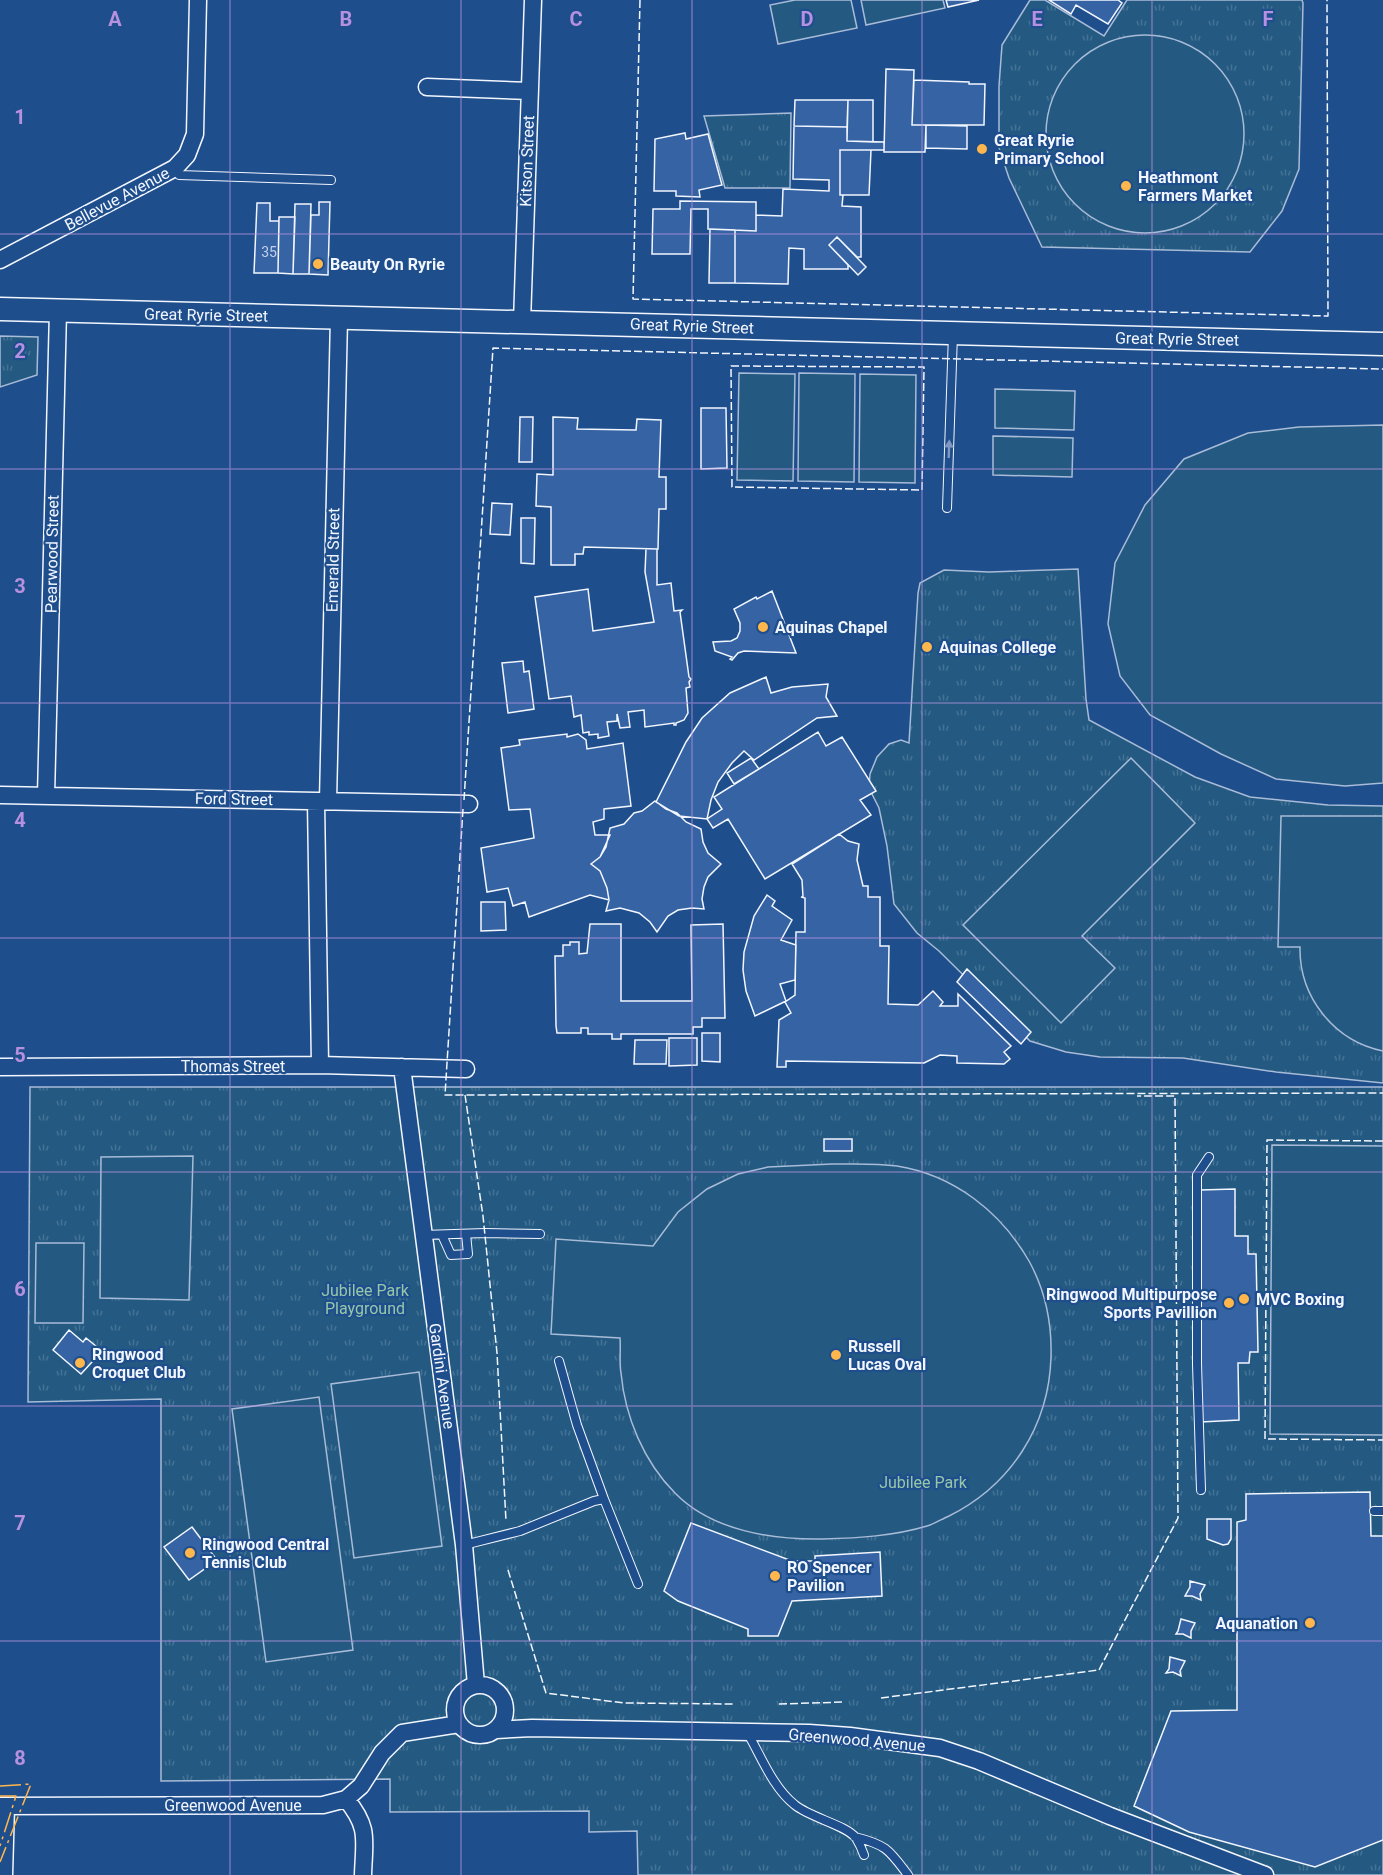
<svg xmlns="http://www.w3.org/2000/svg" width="1383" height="1875" font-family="Roboto,sans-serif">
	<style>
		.park { fill: url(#park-tufts); stroke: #a8bbd7; stroke-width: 1.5 }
		.pitch { fill: #245a82; stroke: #a8bbd7; stroke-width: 1.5 }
		.building { fill: #3563a3; stroke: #f2f6ff; stroke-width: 1.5 }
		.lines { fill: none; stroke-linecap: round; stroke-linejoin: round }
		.lane-casing { stroke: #f2f6ff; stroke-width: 10 }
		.street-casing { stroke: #f2f6ff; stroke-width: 19 }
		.secondary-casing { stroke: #f2f6ff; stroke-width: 25 }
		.lane { stroke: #1f4e8c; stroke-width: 8 }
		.street { stroke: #1f4e8c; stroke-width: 16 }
		.secondary { stroke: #1f4e8c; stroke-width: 22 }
		.fence { stroke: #f2f6ff; stroke-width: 1.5; stroke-dasharray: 8 3; stroke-linecap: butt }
		.power { stroke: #ffb74d; stroke-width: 1.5; stroke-dasharray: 21 4.5 3 4.5; stroke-linecap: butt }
		.oneway { fill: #7e9ac0 }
		.grid { fill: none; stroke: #b691df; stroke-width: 1.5; stroke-opacity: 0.55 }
		.poi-dot { fill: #ffb74d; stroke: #1f4e8c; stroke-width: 2 }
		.labels { text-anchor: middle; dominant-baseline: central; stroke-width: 4.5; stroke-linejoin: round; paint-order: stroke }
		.number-label { font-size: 14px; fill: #c3d1e8 }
		.poi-label { font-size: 16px; font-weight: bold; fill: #f2f6ff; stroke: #1f4e8c; text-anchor: start }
		.street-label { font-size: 16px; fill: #f2f6ff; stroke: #1f4e8c }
		.park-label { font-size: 16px; fill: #97c8a6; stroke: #1f4e8c }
		.grid-label { font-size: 20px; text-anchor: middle; font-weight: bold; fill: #b691df; stroke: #1f4e8c; stroke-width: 4.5; stroke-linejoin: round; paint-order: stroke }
	</style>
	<defs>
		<pattern id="park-tufts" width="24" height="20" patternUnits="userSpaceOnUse" patternTransform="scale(1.5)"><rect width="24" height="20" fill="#245a82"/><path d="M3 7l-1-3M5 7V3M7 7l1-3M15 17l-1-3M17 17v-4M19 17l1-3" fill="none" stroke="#447295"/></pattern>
	</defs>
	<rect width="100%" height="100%" fill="#1f4e8c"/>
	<path class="park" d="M1030 0H1045L1104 36 1127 0H1302L1303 3 1299 169 1282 211 1250 252 1042 247 1009 178 999 148V86L1002 45Z
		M791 113 790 188H725L704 116Z
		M0 336 38 337 37 375 0 387Z
		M1078 569 1086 699 1089 720 1195 777 1250 797 1328 805 1383 806V1083L1276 1072 1183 1058 1100 1057 1066 1052 1030 1041 939 951 917 933 894 904 887 846 879 808 869 788 870 774 877 757 889 744 901 740 909 743 918 593 920 583 944 570 989 572Z
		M30 1087H1383V1875H638L637 1831 589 1832V1811L390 1812V1779L161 1781V1399L28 1402Z"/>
	<path class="pitch" d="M795 0H851L857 28 778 44 770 5Z
		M861 0H943L945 8 866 25Z
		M1046 134a99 99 0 1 1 198 0a99 99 0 1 1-198 0Z
		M739 373 795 374 793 481 737 480Z
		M799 373 855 374 854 482 798 481Z
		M860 374 916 375 915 483 859 482Z
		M995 389 1075 391 1074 430 995 428Z
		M1383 425V783L1345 786 1276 779 1221 754 1150 715 1120 676 1108 624 1115 563 1145 505 1184 459 1248 433 1299 427Z
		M993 436 1073 438 1072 477 993 475Z
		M1131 758 1195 823 1082 936 1115 968 1061 1023 963 925Z
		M1281 816H1383V1051C1334 1041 1299 997 1300 947H1278Z
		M1272 1145 1383 1146V1435L1270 1434Z
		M193 1156 189 1300 100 1298 101 1157Z
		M832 1164C853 1164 876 1163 897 1166 954 1175 1001 1212 1029 1261 1045 1290 1052 1324 1051 1357 1049 1426 1011 1485 949 1516 942 1519 934 1524 927 1526 894 1536 858 1538 823 1539 773 1540 712 1531 675 1493 644 1462 625 1417 621 1373 619 1362 621 1350 620 1338L551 1334 556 1239 653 1246 678 1212 707 1189 738 1174 768 1167Z
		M36 1243H84L83 1323H35Z
		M419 1372 442 1546 354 1558 331 1384Z
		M319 1397 353 1650 266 1662 232 1409Z"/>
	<path class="building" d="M946 0H979L948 7Z
		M1049 0H1118L1122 3 1108 24 1076 5 1071 14Z
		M886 69 914 70 912 125H926L925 152H884Z
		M914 80 969 82V84H985L984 125H912Z
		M795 100H848L847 127 794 126Z
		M848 100H873V142L847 141Z
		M926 125 967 126V149L926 148Z
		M794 126 847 127V141L884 142V150H840V195H843L842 206 861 207V257H857L837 237 829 245 848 265V269H804V249L789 248 788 284 735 283V230L756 231V215L782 216 783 189 829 191V180L793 179Z
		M685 133 686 139 708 134 722 185 699 190 700 197 676 196V191H654L655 139Z
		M840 150H871L869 195H840Z
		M680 201 756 202V231L708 229V209H691L690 254H652L653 209H680Z
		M319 202H330L328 275 309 274 311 215H319Z
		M257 203H270V221H279L278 273H254Z
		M295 204H311L309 274H293Z
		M279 217H295L293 274 278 273Z
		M710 229 735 230V283H709Z
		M837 237 866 267 858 275 829 245Z
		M701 408H726L727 468 701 469Z
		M520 417H533L532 462H519Z
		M553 417 578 418 577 429 636 430 637 419 661 420 659 477H666V509H659L658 549 584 547 583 554H575V565H551V507L536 506 537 474 553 475Z
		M492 503 512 504 510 535 490 534Z
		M521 518H535L534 564 521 563Z
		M646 549H657V585L671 583 674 611 682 610 680 612 689 677 691 679 689 682 690 687 686 688 688 713 684 720 676 723V725H674V723L645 727 644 710 628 712 630 727 620 728 617 714V721L607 722 609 736 598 738V734L589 735V732L583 733 581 715 574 717 571 696 549 699 535 597 588 589 593 631 654 622 645 572Z
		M772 591 796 653 744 651 738 653 732 660 730 659 732 657 715 651 713 642 731 641 737 638 740 631V623L734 609 756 597 757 599Z
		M523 661 524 672 529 671 534 709 508 713 502 663Z
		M766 677 771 693 792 687 828 684 826 697 837 716 817 718 754 760 744 751 732 763 718 782 711 800 707 819 679 816 656 802 686 742 702 718 730 693Z
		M818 732 826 746 842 737 876 791 860 800 871 815 765 879 728 819 713 828 707 819 722 809 714 797Z
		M567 734V737L578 734 586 740 587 749 623 743 631 806 604 809V819L593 822 595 835H610L600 857 591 864 600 871 607 888 609 900 590 895 529 917 525 902 513 906 508 888 487 892 481 848 534 838 530 809 509 810 501 748 520 745 519 740Z
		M751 758 759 769 734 784 727 773Z
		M655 801 666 809 677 813 686 822 701 829 703 842 708 853 721 864 708 877 704 887 702 899 704 909 692 908 678 910 668 916 657 932 650 922 639 913 620 908 606 911 609 900 607 888 600 871 591 864 600 857 606 847 610 828 624 824 634 813 642 811Z
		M839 834 848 841 859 844 857 860 863 886H868V897H880V946H889L888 1004 918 1005 933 991 943 1002 940 1006H958V994L1011 1046 1004 1052 1010 1059 1004 1064 957 1063V1056L940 1055 924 1063 786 1061V1067H777L779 1020 791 1013 785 1002 795 995 796 932H805V898L801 897H803L802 880 792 864Z
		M767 895 775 901 772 906 792 920 781 940 796 945 795 980 780 984 786 1001 755 1016 746 991 743 970 744 952 754 916Z
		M481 902H505L506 930 481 931Z
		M590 924H621V1001H692L691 925 723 924 725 1018H702V1027H693V1034H621V1039H612V1034H588V1028H581V1033H557L556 1026 555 956H563V945H570V942H579V954L587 953Z
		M967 969 1031 1032 1021 1044 957 982Z
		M702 1033H720V1062L702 1061Z
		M669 1038H697V1065L669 1066Z
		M635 1040H667L666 1064H634Z
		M824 1139H852V1151H824Z
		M1235 1189V1236H1248V1254H1256L1258 1352H1250L1249 1363H1238L1239 1420 1201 1422 1200 1190Z
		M69 1330 83 1342 86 1338 102 1351 81 1374 53 1350Z
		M1370 1492 1371 1536H1383V1840L1315 1867 1189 1832 1134 1806 1171 1711 1237 1710V1522L1246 1520V1494Z
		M1207 1519H1231V1539L1228 1544 1223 1545 1207 1539Z
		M691 1523 792 1561H815V1556L880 1552 882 1596 792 1601 778 1636H748V1629L678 1601 664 1591Z
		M192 1527 217 1560 189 1580 164 1547Z
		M1190 1581 1205 1585 1200 1594 1201 1600 1192 1596H1185L1190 1587Z
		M1181 1619 1195 1623 1191 1631V1638L1183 1634H1176L1178 1631Z
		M1170 1657 1185 1661 1180 1671 1181 1676 1173 1672 1166 1673 1169 1669Z"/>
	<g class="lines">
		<defs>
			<path id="lane" d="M175 168 179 175 331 180
				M947 508 953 334
				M423 1235 485 1233 540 1234
				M442 1235 451 1255 468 1254 466 1234
				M559 1361 577 1425 604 1499
				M1201 1490 1197 1364V1175L1209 1157
				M1374 1511H1383
				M464 1545 520 1531 594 1501 604 1499 638 1584
				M747 1732C761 1756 773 1788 795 1805 811 1818 846 1825 856 1838 859 1843 862 1849 864 1855
				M855 1837C887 1845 889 1850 908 1875"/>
			<path id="street" d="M427 87 530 91
				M0 260 175 168 187 155 195 134 198 0
				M522 322 533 0
				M0 795 469 804
				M46 796 58 311
				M316 801 320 1065
				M328 801 339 318
				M0 1067 320 1065 466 1069
				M402 1067 464 1545 476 1685
				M455 1710a25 25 0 1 1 50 0a25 25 0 1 1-50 0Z
				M496 1730 532 1728 809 1733 850 1736 940 1748 979 1761 1110 1816 1265 1875
				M346 1799C370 1828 364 1840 363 1875
				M0 1806 323 1805 346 1799 361 1786 382 1753 402 1733 459 1724
				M4 1875 6 1806"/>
			<path id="secondary" d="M0 309 1383 344"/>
		</defs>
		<use href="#lane" class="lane-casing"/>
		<use href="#street" class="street-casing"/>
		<use href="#secondary" class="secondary-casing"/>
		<use href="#lane" class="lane"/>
		<use href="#street" class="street"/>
		<use href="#secondary" class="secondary"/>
		<path class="fence" d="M640 0 633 299 1328 316 1327 0
			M731 366 924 367 922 490 732 487Z
			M464 800 493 348 1383 369
			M463 809 445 1095 1383 1093
			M465 1095 483 1216 497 1353 506 1521
			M1383 1141 1267 1140 1265 1439 1383 1440
			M508 1570 546 1693 624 1703 735 1704
			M881 1698 1099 1670 1178 1518 1175 1096H1137
			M779 1704 844 1702"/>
		<path class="power" d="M0 1786 31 1784 0 1862
			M0 1796H16L0 1846"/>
	</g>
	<defs><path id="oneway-solid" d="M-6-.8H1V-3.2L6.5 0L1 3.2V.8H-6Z" transform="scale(1.5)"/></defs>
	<use class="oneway" href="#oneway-solid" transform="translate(949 449) rotate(-88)"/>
	<path class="grid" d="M230 0V1875M461 0V1875M692 0V1875M922 0V1875M1152 0V1875M0 234H1383M0 469H1383M0 703H1383M0 938H1383M0 1172H1383M0 1406H1383M0 1641H1383"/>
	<g class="poi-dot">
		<circle cx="982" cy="149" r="6"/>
		<circle cx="1126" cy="186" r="6"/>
		<circle cx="318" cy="264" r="6"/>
		<circle cx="763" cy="627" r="6"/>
		<circle cx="927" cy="647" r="6"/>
		<circle cx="1244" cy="1299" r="6"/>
		<circle cx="1229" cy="1303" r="6"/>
		<circle cx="836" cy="1355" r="6"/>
		<circle cx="80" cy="1363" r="6"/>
		<circle cx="190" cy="1553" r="6"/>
		<circle cx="775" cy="1576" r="6"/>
		<circle cx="1310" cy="1623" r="6"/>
	</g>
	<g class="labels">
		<g class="number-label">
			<text x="269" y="252">35</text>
		</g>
		<g class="poi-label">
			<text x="994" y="140">Great Ryrie<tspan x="994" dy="18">Primary School</tspan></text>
			<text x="1138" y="177">Heathmont<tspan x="1138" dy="18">Farmers Market</tspan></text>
			<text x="330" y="264">Beauty On Ryrie</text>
			<text x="775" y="627">Aquinas Chapel</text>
			<text x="939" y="647">Aquinas College</text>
			<text x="1217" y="1294" text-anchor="end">Ringwood Multipurpose<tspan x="1217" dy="18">Sports Pavillion</tspan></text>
			<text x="1256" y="1299">MVC Boxing</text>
			<text x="848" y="1346">Russell<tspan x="848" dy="18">Lucas Oval</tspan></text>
			<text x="92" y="1354">Ringwood<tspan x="92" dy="18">Croquet Club</tspan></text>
			<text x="202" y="1544">Ringwood Central<tspan x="202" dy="18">Tennis Club</tspan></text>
			<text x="787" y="1567">RO Spencer<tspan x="787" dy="18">Pavilion</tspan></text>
			<text x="1298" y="1623" text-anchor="end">Aquanation</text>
		</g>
		<g class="street-label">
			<text transform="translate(527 161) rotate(-88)">Kitson Street</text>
			<text transform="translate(117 199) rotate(-28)">Bellevue Avenue</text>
			<text transform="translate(206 315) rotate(1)">Great Ryrie Street</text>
			<text transform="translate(692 326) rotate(2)">Great Ryrie Street</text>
			<text transform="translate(1177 339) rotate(1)">Great Ryrie Street</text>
			<text transform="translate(52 554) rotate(-89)">Pearwood Street</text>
			<text transform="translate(333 560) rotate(-89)">Emerald Street</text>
			<text transform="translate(234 799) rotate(1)">Ford Street</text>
			<text x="233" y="1066">Thomas Street</text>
			<text transform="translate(442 1376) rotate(82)">Gardini Avenue</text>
			<text transform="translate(857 1740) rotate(5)">Greenwood Avenue</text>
			<text x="233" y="1805">Greenwood Avenue</text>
		</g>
		<g class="park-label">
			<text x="365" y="1290">Jubilee Park<tspan x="365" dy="18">Playground</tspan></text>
			<text x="923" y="1482">Jubilee Park</text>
		</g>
	</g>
	<g class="grid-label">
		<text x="115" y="26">A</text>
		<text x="346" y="26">B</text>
		<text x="576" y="26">C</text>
		<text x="807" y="26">D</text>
		<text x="1037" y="26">E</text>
		<text x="1268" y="26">F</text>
		<text x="20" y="124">1</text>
		<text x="20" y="358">2</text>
		<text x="20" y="593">3</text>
		<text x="20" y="827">4</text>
		<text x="20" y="1062">5</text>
		<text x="20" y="1296">6</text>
		<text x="20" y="1530">7</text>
		<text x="20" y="1765">8</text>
	</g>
</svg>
